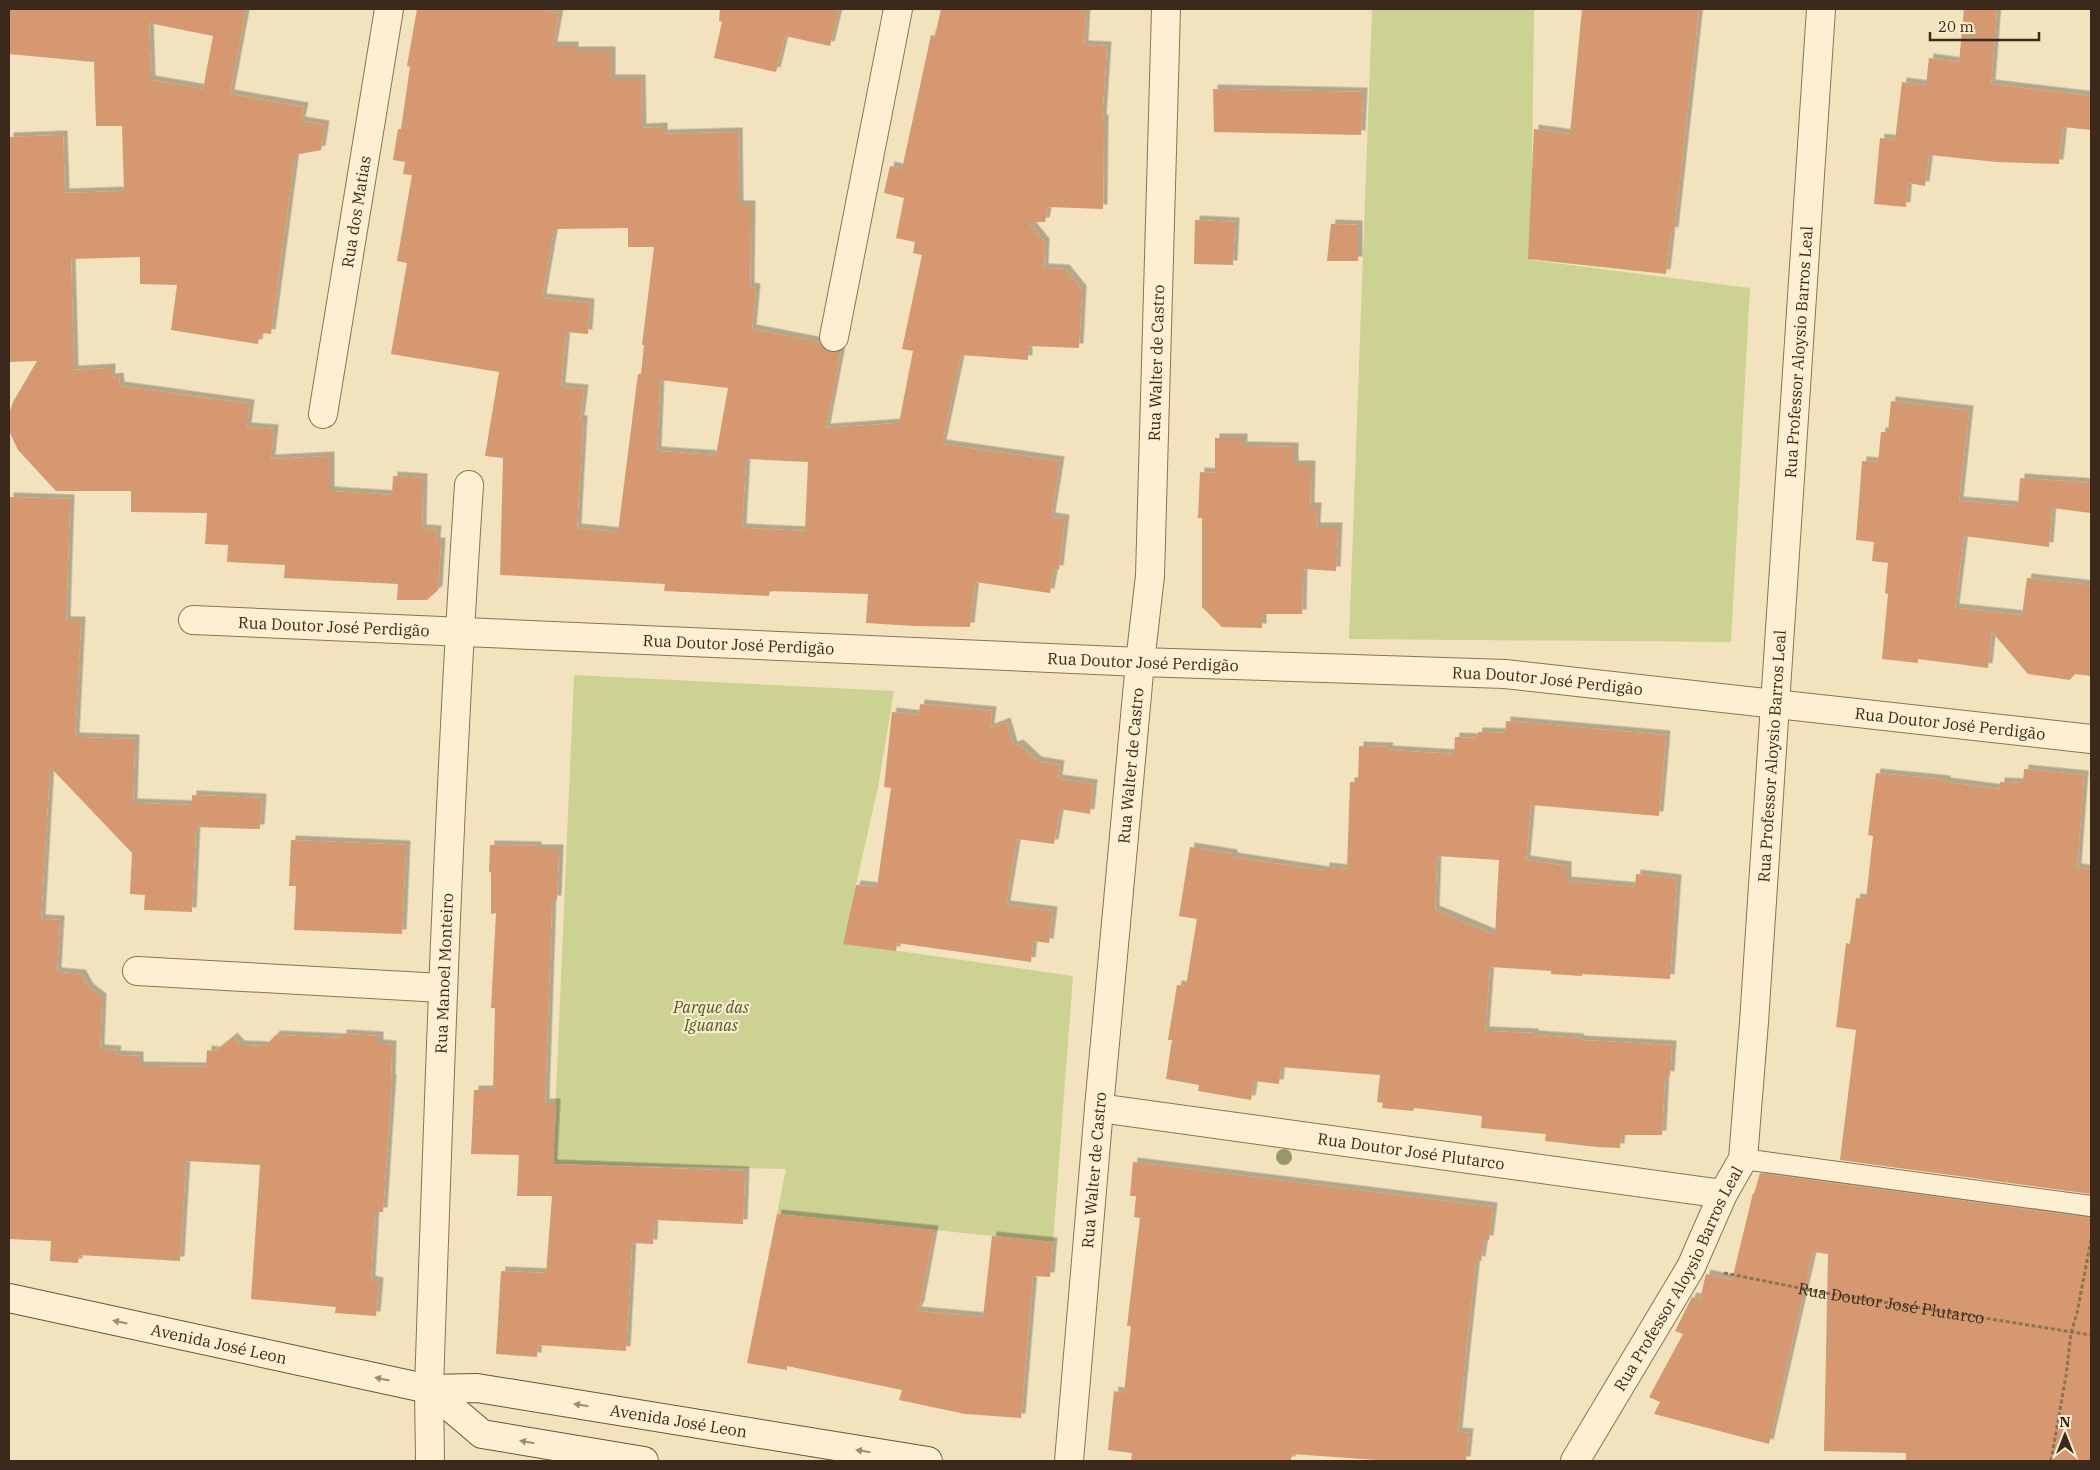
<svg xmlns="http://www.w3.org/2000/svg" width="2100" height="1470" font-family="'IBM Plex Serif',serif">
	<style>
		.green { fill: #ccd291 }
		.building { fill: #d5986f; fill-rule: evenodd; filter: url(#shadow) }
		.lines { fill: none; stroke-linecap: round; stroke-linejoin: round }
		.service-casing { stroke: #8d7254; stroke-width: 22 }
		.minor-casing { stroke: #8d7254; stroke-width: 30 }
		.tertiary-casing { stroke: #8d7254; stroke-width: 30 }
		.secondary-casing { stroke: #6f5238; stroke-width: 30 }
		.path { stroke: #8d7254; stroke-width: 3; stroke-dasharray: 4 2.5; stroke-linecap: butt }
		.service { stroke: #fdefd2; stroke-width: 20 }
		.minor { stroke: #fdefd2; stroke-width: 28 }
		.tertiary { stroke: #fdefd2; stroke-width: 28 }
		.secondary { stroke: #fdefd2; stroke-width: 28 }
		.tree { fill: #979767 }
		.oneway { fill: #9c8c76 }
		.labels { text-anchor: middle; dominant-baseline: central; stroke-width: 4.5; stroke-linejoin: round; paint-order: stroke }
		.street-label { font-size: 16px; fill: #3b2a1b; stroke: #f9ecce }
		.park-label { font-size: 16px; font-style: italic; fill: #4c5a1f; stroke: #f9ecce }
	</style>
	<defs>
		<filter id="shadow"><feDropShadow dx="4.5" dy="-4.5" stdDeviation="0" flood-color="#0004"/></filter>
	</defs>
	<rect width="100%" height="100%" fill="#f3e2be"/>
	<path class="green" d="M1372 9H1534L1531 260 1750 288 1731 642 1349 639Z
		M574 675 894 691 878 787 843 943 1073 976 1053 1242 777 1214 786 1169 553 1164Z"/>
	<path class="building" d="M9 9H149V10V9H246L230 94 304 107 301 121 325 125 321 150 295 155 271 334 262 333V337H259L258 344 171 330 177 285 140 284V257L71 259 74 370 111 368V378L119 377 120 386 250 404 247 427 274 429 271 459 330 456V491L392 495 393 476 423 478 422 529 437 530 436 542H441L438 590 427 600H397L398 584 284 578 285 565 227 562 228 545 205 544 207 513 131 512V491H56L18 450 10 433 9 414 13 402 37 361 9 362V137L63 135 65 193 124 191 122 126H96L94 62 9 54ZM149 23 213 36 203 89 151 80Z
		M417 9H536L559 13 553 46H574V51H611V79H641L642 128 663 127V134L738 132 739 205H751L750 287 756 288 752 329 819 342 823 348 831 352 841 350 826 428 899 423 913 351 902 349 922 255 913 253 915 242 896 238 904 198 884 193 890 166 902 169 931 35 935 36 941 9H1086L1084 45 1107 46 1102 119H1104L1103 209 1048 207 1045 222H1028L1045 243 1044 268 1065 269 1082 290 1079 348 1028 346V360L961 355 942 444 1060 461 1051 517 1065 519 1059 570 1054 569 1050 593 975 582 970 627 915 626 866 623 868 594 770 591 769 596 664 591 665 584 500 575 503 458 485 456 499 372 391 354 407 263 397 261 412 175 403 174 405 162 393 160 398 129H401L410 67 407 66ZM628 228V247H654L642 345H644L641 374H638L618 532 577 528 583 420H580L584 389 561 387 566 332 588 334 590 303 542 298 554 229ZM660 380 728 388 716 455 657 451ZM746 459 808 462 805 531 742 528Z
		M720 9H839L830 46 785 36 776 72 714 58 722 22 719 21Z
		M1582 9H1699L1674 232 1671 231 1666 274 1528 259 1534 129 1570 134Z
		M1964 9H1997L1991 84 2091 96V130L2063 127 2059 164 1997 162 1929 155 1925 186 1908 183 1906 207 1874 204 1880 138 1895 140 1902 82 1926 85 1929 58 1959 62Z
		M1213 89 1363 92 1361 135 1214 132Z
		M1195 220 1235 222 1233 265 1194 264Z
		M1331 224 1358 225V261H1327Z
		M1891 401 1969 410 1959 501 2018 506 2020 478 2091 483V513L2052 508 2049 547 1964 536 1955 608 2022 615 2027 578 2091 585V676L2075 674 2070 680 2028 674 1992 632 1988 668 1918 659V663L1882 659 1888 594 1885 593 1888 563 1872 561 1874 542 1856 540 1862 461 1878 462 1881 432H1888Z
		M1215 438H1243V446L1294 447V465H1311L1310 507H1317L1316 527H1338L1336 571 1303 569 1302 614H1262V628L1222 627 1202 607V518H1198L1200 472 1215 473Z
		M9 497 70 499 66 621H81L75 737 135 739 133 803 192 805V795L262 798 260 829 196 827 192 912 144 910 145 895 130 894 132 853 50 767 41 919 60 920 57 972 81 974 89 988 102 998 100 1049 117 1050 116 1055 139 1056V1066L206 1067 207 1050 216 1051 233 1037 240 1045 265 1046 276 1035 342 1038V1034L379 1036V1044L392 1045 391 1079H392L383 1212H375L371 1280 379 1282 376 1316 335 1313 336 1307 251 1299 260 1165 186 1161 180 1261 79 1255 78 1263 50 1261 51 1241 9 1239Z
		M920 704 992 711 990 728 1006 722 1013 746 1019 744 1037 761 1060 765 1058 779 1093 784 1090 814 1060 809 1054 844 1017 839 1006 905 1053 911 1049 943 1033 941 1031 962 897 943 896 951 843 944 856 885 877 887 891 788 884 787 892 712 919 715Z
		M1506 721 1666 735 1659 816 1531 805 1526 860 1567 866V881L1635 887 1636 874 1677 879 1670 979 1582 974V976L1551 974V971L1490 967 1485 1031 1534 1033V1035L1580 1038 1579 1040 1672 1045 1670 1076 1665 1075 1662 1135H1621L1620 1148 1597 1147 1545 1141 1546 1134 1481 1128 1482 1116 1414 1108 1413 1111 1382 1108 1383 1103 1377 1102 1380 1075 1281 1067 1279 1084 1254 1081 1251 1100 1198 1091 1199 1085 1166 1079 1172 1040H1168L1177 985 1186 986 1197 919 1179 916 1190 847 1233 854V857L1325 871V867L1347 869 1350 782H1358L1359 746 1389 747 1388 750 1454 754 1455 737 1477 738 1478 732 1505 733ZM1437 856 1499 860 1495 935 1435 910Z
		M2024 769 2084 775 2077 868 2091 870V1194L1840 1160 1856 1030 1836 1027 1846 943 1850 944 1856 898 1866 899 1873 836 1868 835 1876 773 1946 780V782L2000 789V782L2023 783Z
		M291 840 406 845 402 934 294 930 296 886H289Z
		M490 845 537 846V849H559L557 900H552L545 1103H556L553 1164 745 1171 743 1224 654 1220 653 1244 632 1243 626 1351 538 1345 537 1357 496 1354 501 1271 546 1273 552 1196H517L519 1155 471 1154 474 1090H493L495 1008H491L496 913 491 914V872H489Z
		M1133 1162 1493 1207 1489 1240H1484L1481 1261 1476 1260 1465 1361 1458 1432 1469 1433 1466 1461H1391L1292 1454 1291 1461H1131L1132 1453 1108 1450 1114 1391 1124 1393 1131 1326H1127L1140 1218 1134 1217 1136 1196H1130Z
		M1760 1173 2091 1218V1461H1906V1453L1824 1451 1828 1254 1813 1252 1769 1444 1654 1414 1660 1402 1649 1397 1683 1334 1675 1331 1692 1297 1700 1299 1706 1274 1732 1280 1753 1193 1754 1194Z
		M777 1214 934 1230 920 1305 917 1311 983 1317 992 1236 1053 1242 1050 1277 1033 1276 1021 1418 965 1414 899 1400 902 1390 787 1366V1370L747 1363Z"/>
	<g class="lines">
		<defs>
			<path id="service" d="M1743 1159 2091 1206"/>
			<g id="minor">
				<path d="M834 337 898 9"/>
				<path id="s2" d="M323 414 389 9"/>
				<path id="s3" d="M193 620 1140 662 1505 674 2091 739"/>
				<path d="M137 971 442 988"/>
				<path id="s4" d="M1099 1108 1723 1194"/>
				<path id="s5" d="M429 1389C439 1088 449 786 469 485"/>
				<path id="s6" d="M1069 1461 1099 1108 1140 662 1150 576 1166 9"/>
				<path id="s7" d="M1575 1461 1691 1267 1723 1194 1743 1159 1754 1022 1821 9"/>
			</g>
			<path id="tertiary" d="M429 1389 430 1461"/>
			<g id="secondary">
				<path id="s8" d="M9 1298 429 1389 477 1388 928 1461"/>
				<path d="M429 1389 482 1434 644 1461"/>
			</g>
		</defs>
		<use href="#service" class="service-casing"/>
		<use href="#minor" class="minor-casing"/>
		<use href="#tertiary" class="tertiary-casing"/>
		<use href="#secondary" class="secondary-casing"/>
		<g class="path">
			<path id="s1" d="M1724 1273 1820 1292 2091 1335"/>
			<path d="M2051 1461 2066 1376 2071 1333 2077 1313 2091 1240"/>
		</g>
		<use href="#service" class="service"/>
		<use href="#minor" class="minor"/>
		<use href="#tertiary" class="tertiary"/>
		<use href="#secondary" class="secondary"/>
	</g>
	<circle class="tree" cx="1284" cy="1157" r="8"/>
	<defs><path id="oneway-solid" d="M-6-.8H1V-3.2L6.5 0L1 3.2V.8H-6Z" transform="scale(1.25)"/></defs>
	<g class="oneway">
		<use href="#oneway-solid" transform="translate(120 1322) rotate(-168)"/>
		<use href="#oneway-solid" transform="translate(382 1379) rotate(-168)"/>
		<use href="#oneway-solid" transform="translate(581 1405) rotate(-171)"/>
		<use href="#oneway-solid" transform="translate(527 1442) rotate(-170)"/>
		<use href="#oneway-solid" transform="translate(863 1451) rotate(-171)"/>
	</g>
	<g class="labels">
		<g class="street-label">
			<text stroke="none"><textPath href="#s2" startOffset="205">Rua dos Matias</textPath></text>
			<text stroke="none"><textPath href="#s7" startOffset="1155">Rua Professor Aloysio Barros Leal</textPath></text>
			<text stroke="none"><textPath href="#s6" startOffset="1102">Rua Walter de Castro</textPath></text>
			<text stroke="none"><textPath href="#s3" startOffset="141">Rua Doutor José Perdigão</textPath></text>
			<text stroke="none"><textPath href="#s3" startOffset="546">Rua Doutor José Perdigão</textPath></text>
			<text stroke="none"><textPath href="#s3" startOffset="951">Rua Doutor José Perdigão</textPath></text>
			<text stroke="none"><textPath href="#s3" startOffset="1356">Rua Doutor José Perdigão</textPath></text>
			<text stroke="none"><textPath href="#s3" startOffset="1761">Rua Doutor José Perdigão</textPath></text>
			<text stroke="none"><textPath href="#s7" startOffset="750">Rua Professor Aloysio Barros Leal</textPath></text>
			<text stroke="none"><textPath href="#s6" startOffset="698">Rua Walter de Castro</textPath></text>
			<text stroke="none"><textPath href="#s5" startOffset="416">Rua Manoel Monteiro</textPath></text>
			<text stroke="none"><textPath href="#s4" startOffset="315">Rua Doutor José Plutarco</textPath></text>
			<text stroke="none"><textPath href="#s6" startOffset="292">Rua Walter de Castro</textPath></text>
			<text stroke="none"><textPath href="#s7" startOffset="210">Rua Professor Aloysio Barros Leal</textPath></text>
			<text stroke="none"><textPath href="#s1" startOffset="170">Rua Doutor José Plutarco</textPath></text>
			<text stroke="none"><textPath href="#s8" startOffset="215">Avenida José Leon</textPath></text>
			<text stroke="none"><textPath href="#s8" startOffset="682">Avenida José Leon</textPath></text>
		</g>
		<g class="park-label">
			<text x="711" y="1007">Parque das<tspan x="711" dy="18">Iguanas</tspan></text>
		</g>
	</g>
	<rect width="2100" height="1470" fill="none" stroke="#3b2a1b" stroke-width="20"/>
	<g transform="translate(2065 1435)" stroke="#f9ecce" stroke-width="4" paint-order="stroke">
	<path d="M0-4L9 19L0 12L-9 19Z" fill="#3b2a1b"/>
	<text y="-8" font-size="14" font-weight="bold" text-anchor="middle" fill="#3b2a1b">N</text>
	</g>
	<path d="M1930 32v8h109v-8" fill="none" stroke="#3b2a1b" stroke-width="2.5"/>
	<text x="1938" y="32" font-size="15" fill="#3b2a1b" stroke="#f9ecce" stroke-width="4" paint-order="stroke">20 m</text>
</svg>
